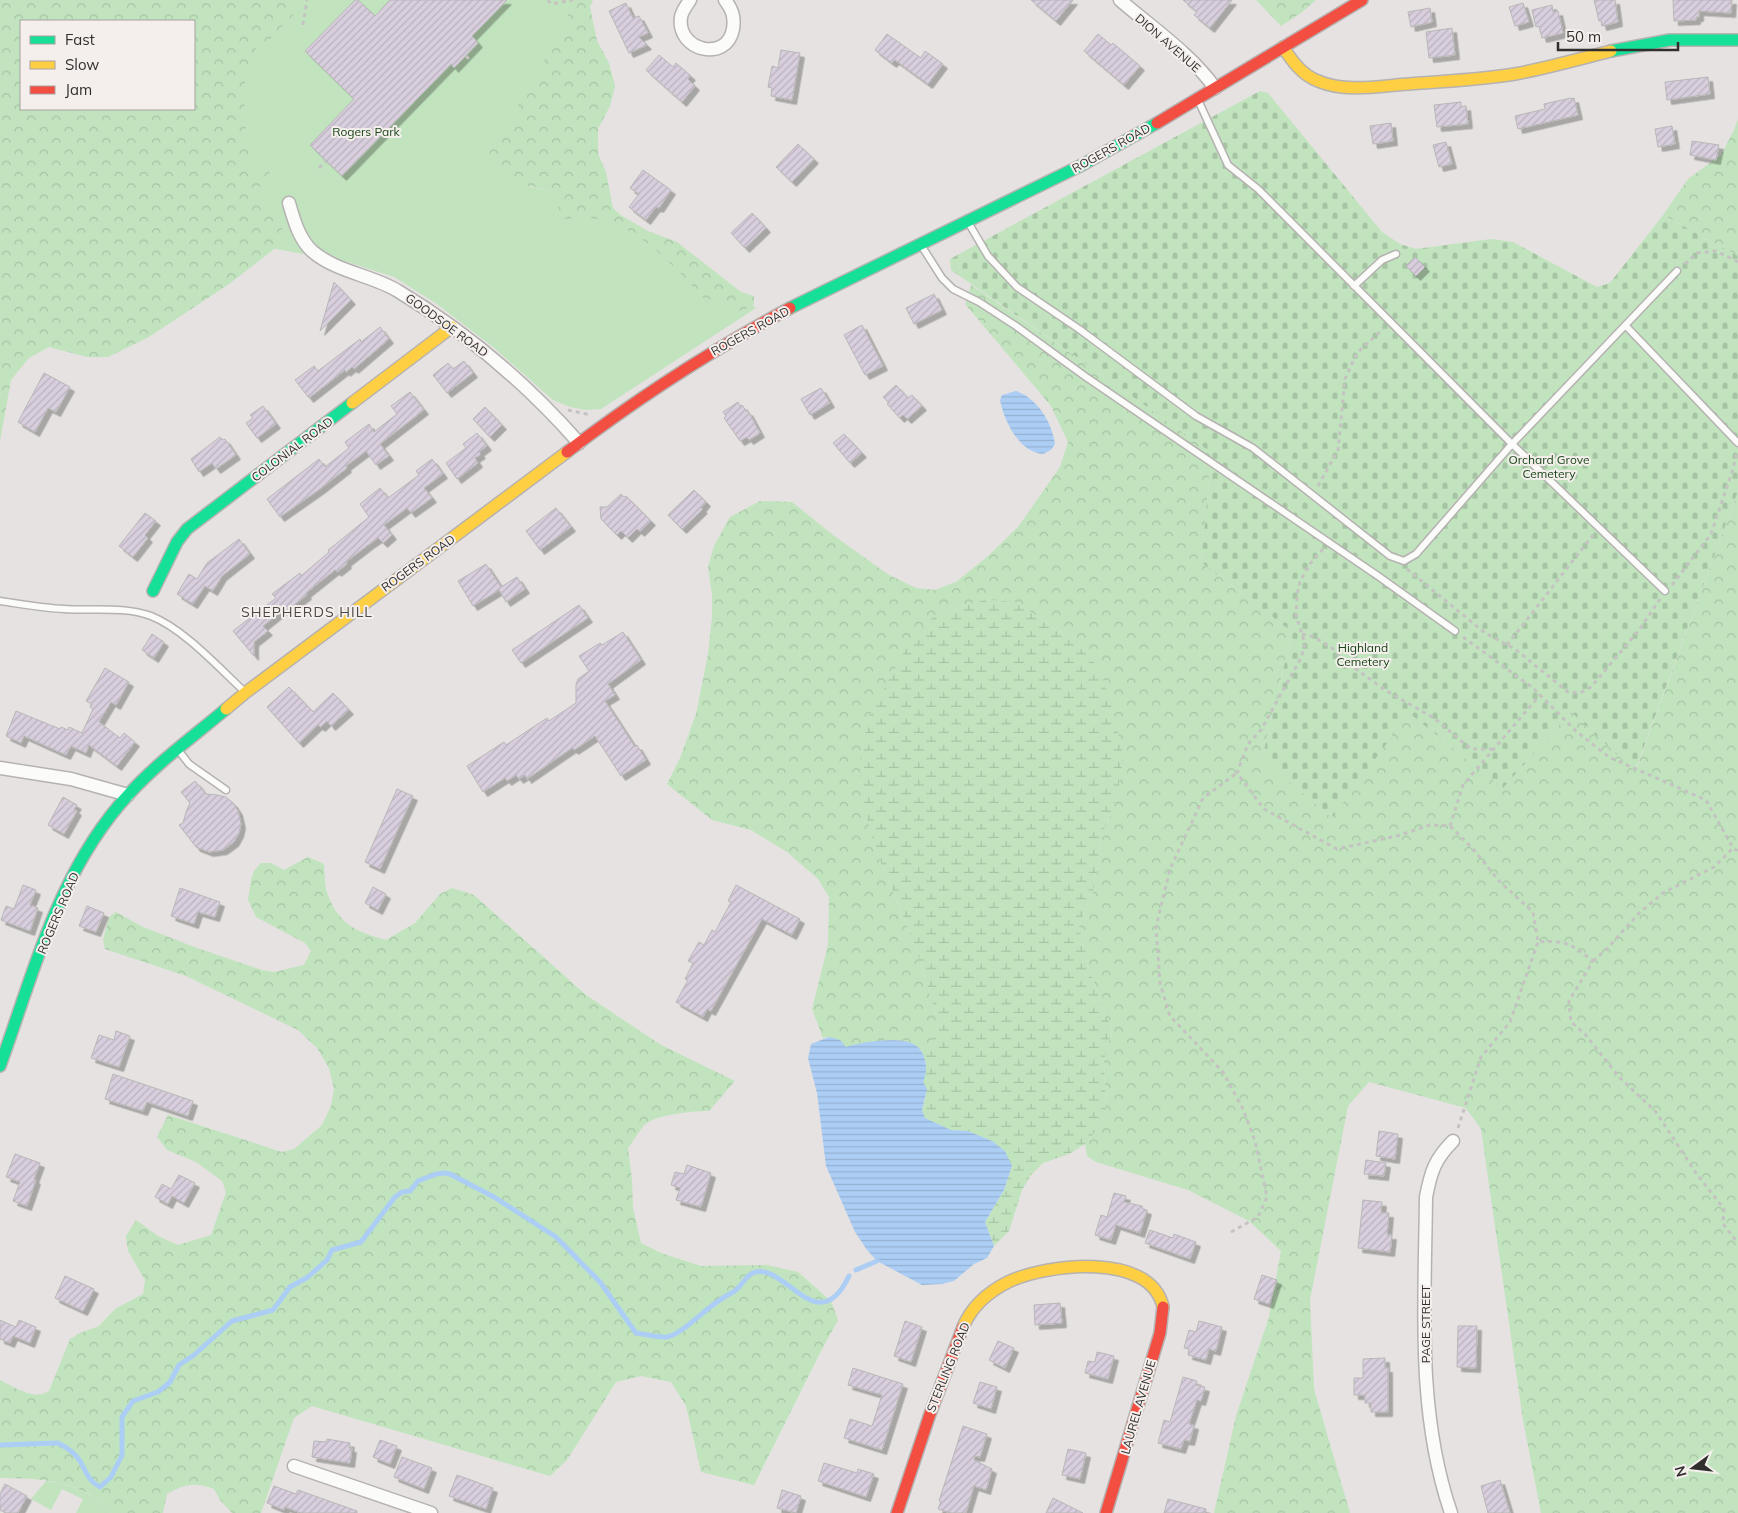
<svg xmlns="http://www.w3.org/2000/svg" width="1738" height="1513" font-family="Mulish,sans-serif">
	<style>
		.green { fill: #c1e4be }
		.forest { fill: url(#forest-crowns); fill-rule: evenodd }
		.wetland { fill: url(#wetland-marsh) }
		.cemetery { fill: url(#cemetery-stones) }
		.water { fill: url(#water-rules) }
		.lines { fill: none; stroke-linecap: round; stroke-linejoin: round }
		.stream { stroke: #accef5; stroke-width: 5 }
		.building { fill: url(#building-hatch); stroke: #b8b7b7; filter: url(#shadow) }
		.lane-casing { stroke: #b5b2b1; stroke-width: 9 }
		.street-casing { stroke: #b5b2b1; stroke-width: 15 }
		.fast-casing { stroke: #b5b2b1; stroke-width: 14 }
		.slow-casing { stroke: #b5b2b1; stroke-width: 14 }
		.jam-casing { stroke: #b5b2b1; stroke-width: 14 }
		.path { stroke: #c4c3c2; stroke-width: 3; stroke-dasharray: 4 4; stroke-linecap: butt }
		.lane { stroke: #fbfbfa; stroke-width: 6 }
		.street { stroke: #fbfbfa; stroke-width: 12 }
		.fast { stroke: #16e098; stroke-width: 11 }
		.slow { stroke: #ffcf43; stroke-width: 11 }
		.jam { stroke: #f24e42; stroke-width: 11 }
		.labels { text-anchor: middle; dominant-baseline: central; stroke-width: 4; stroke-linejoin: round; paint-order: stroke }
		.street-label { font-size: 12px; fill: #312f2e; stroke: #f4efec }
		.park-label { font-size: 12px; fill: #184618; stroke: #f4efec }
		.neighbourhood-label { font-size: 14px; letter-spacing: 1px; fill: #4e4947; stroke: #f4efec }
	</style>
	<defs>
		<pattern id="forest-crowns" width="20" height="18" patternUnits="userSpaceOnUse" patternTransform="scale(1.25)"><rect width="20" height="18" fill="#c1e4be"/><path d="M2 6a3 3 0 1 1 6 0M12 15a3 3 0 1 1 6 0" fill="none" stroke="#a6c4a4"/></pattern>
		<pattern id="wetland-marsh" width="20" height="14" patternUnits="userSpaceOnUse" patternTransform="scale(1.25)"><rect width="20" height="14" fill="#c1e4be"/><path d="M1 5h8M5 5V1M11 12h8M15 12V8" fill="none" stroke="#a6c4a4"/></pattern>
		<pattern id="cemetery-stones" width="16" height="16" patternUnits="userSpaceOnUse" patternTransform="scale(1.25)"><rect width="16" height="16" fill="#c1e4be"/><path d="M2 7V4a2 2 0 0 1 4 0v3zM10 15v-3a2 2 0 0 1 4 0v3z" fill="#a6c4a4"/></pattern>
		<pattern id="water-rules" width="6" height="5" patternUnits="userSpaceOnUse" patternTransform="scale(1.25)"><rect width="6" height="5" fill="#accef5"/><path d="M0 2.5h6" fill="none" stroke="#94b1d2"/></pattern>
		<pattern id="building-hatch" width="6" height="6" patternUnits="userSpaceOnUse" patternTransform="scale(1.25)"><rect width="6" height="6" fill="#d8cedd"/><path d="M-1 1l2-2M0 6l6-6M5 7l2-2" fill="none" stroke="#bab1be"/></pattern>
		<filter id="shadow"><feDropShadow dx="4.5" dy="4.5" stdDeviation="0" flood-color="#0004"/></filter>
	</defs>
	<rect width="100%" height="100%" fill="#e5e2e1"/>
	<path class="green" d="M66 0H577L530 187 552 191 656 237 756 308 601 409 585 410 570 407 553 400 493 347 437 304 394 277 348 262 221 239 194 109V21Z
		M46 1481C70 1484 95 1493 111 1513H76L83 1499 62 1489 51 1510 31 1499Z"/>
	<path class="forest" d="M0 0H307L265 45 258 43 248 68 244 89 246 138 253 169 268 166 272 184 258 187 261 203 275 200 283 233 273 250 229 284 149 337 108 357H87L49 347 29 358 11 380 0 441ZM21 21H194V109H21Z
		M575 0H593L590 7 597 41 609 63 615 86 610 106 598 129V154L606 172 613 208 622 216 648 231 677 242 741 292 754 296V304L751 307 733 313 714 300 704 299C679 271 640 228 602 220 588 217 574 218 560 220L557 198 552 191 529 186 505 177 490 166 488 161 490 151 511 123 520 101 554 44Z
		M1256 0H1316L1301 13 1281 26Z
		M1738 119V256L1663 215 1688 179 1721 155 1734 130Z
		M971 285 1081 360 1212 453 1201 562 1292 632 1262 759 1409 713 1503 787 1571 712 1636 770 1738 491V1513H1541L1523 1420 1481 1129 1466 1108 1369 1082 1348 1106 1310 1300 1314 1389 1350 1513H1214L1236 1416 1269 1317 1281 1251 1249 1221 1188 1190 1096 1162 1087 1156 1085 1144 1100 1126 1106 1115 1104 1061 1112 1030 1088 967 1079 926 1093 891 1103 833 1117 797 1084 651 1046 622 1015 602 984 600 935 615 875 848 916 948 939 1024 929 1045 921 1050C918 1048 915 1044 911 1043 898 1037 859 1042 846 1048L829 1037 823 1038 812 1009 828 945 829 897 818 879 787 852 751 830 712 820 667 784 680 758 696 714 708 654 712 617V595L708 567 714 546 730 517 760 501 792 502 833 535 889 575 916 588 935 590 956 582 988 556 1018 527 1060 467 1068 442 1051 406 965 304Z
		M308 857 324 864C325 873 324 886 328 895 339 925 357 932 386 940L415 923 440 894 452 888 474 895 586 995 661 1045 735 1081 709 1111C694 1111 660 1114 647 1123 640 1128 634 1141 628 1148L632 1180 633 1208 641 1243 661 1253 701 1266 767 1265 798 1272 831 1301 838 1320 821 1351 754 1485 701 1472 686 1406 671 1382 641 1376 616 1382 567 1460 550 1476 312 1406 294 1418 261 1513H232L220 1500 214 1489C193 1482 186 1484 167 1494L163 1513H111C85 1480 38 1478 0 1478V1380C15 1387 33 1401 49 1391L70 1339 80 1333 99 1326 115 1309 143 1294 145 1280 128 1251 126 1236 136 1220 158 1236 178 1245 211 1235 226 1192 222 1181 196 1162 167 1150 157 1137 168 1115 282 1152 294 1149 322 1125 331 1106 334 1089 329 1068 317 1048 298 1030 186 976 105 949 103 940 109 917 116 912 143 927 197 948 262 970 274 972 304 965 311 951 305 943 256 917 248 900 251 880 254 871 261 863H271L284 870Z"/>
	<path class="wetland" d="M984 600 1015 602 1046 622 1084 651 1100 670 1115 718 1123 757 1117 797 1103 833 1093 891 1079 926 1088 967 1112 1030 1104 1061 1106 1115 1100 1126 1085 1144 1069 1154 1043 1163 1031 1175 1022 1190 1009 1231 994 1246 985 1222 1004 1190 1012 1166 992 1141 968 1131 951 1130 925 1119 922 1110 926 1096 923 1082 926 1062 921 1050 929 1045 939 1024 916 948 875 848 861 795 860 758 869 716 911 639 935 615Z"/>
	<path class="cemetery" d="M1260 91 1268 93 1382 232 1400 244 1416 249 1491 239 1513 242 1597 287 1610 283 1663 215 1738 256V491L1635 771 1571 712 1503 788 1409 713 1332 818 1262 759 1292 632 1201 562 1212 453 1081 360 951 270 950 259Z"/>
	<path class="water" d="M1016 391C1037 398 1052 422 1055 444L1051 450 1043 454C1019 452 1004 421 1000 400L1002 395Z
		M829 1037 840 1040 846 1047C859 1042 898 1037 911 1043 919 1046 923 1052 925 1060 927 1068 926 1075 923 1082L927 1089 922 1110 925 1118 951 1130 968 1131 992 1141 1005 1151 1012 1166 1004 1190 985 1222 994 1246 987 1258 974 1264 954 1281 942 1284 922 1285 877 1261 867 1250 855 1232 826 1166 817 1093 808 1058 811 1044Z"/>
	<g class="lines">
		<path class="stream" d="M856 1270 877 1261
			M0 1445 58 1443C66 1447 75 1453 80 1461 86 1471 88 1481 100 1487L111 1477 122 1455V1417L133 1401 158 1392 163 1388 170 1382 179 1365 194 1355 232 1321 273 1310 290 1287 308 1277 327 1260 332 1250 361 1242 395 1197 402 1192 410 1191 418 1181 436 1174 444 1173 450 1174 494 1197 556 1237 600 1282 636 1333C644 1334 659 1338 667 1337 681 1335 706 1308 720 1300 725 1296 731 1294 736 1290 743 1284 746 1275 755 1272 786 1264 818 1341 849 1276"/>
	</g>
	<path class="building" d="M355 0H358L375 16 390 0H507L472 36 478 43 454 68 451 64 342 176 310 145 354 99 305 51Z
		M1031 0H1073L1056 21Z
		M1183 0H1232L1210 28 1194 15 1197 12Z
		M1594 0H1615L1618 22 1602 26 1601 21H1599Z
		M1673 0H1732L1731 13 1699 11V17H1696V20L1674 21Z
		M626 3 633 18 639 16 648 33 639 37 647 45 629 53 609 11Z
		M1523 3 1529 22 1515 26 1509 7Z
		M1552 5 1553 12 1558 11 1563 33 1542 38 1539 26 1536 27 1532 10Z
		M1430 8 1432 22 1411 27 1408 12Z
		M1452 28 1455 55 1429 58 1426 32Z
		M887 34 921 58 925 51 943 64 928 84 895 60 892 63 875 50Z
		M1098 34 1111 45 1113 43 1140 66 1124 85 1084 51Z
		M781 50 800 53 792 100 771 96 772 88 768 87 772 66 778 68Z
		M659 55 673 67 676 63 691 76 688 79 695 86 682 102 646 70Z
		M1708 77 1710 94 1667 100 1665 82Z
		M1571 98V99L1574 98 1578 115 1518 129 1515 116 1545 109 1544 104Z
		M1461 102V107L1466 106 1468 124 1437 127 1434 105Z
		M1391 123 1393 141 1373 144 1370 126Z
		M1672 126 1675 144 1658 147 1655 129Z
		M1692 141 1719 145 1716 160 1690 155Z
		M1446 142 1452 164 1439 167 1433 145Z
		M798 144 814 159 792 182 776 167Z
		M643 170 671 190 659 208 656 207 646 220 629 207 639 194 630 188Z
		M752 213 766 228 745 248 731 233Z
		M1415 257 1425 267 1416 276 1406 266Z
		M334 282 351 300 320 331Z
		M934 294 942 310 914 324 906 308Z
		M862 325 883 366 865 375 844 335Z
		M380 327 389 339 354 369 352 367 346 372 345 370 309 398 295 380 314 366 318 371 360 339 361 342Z
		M464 361 473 373 447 393 433 375 448 363 453 369Z
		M44 373 70 387 56 412 48 408 35 432 18 422Z
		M896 385 908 398 912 395 922 406 907 419 903 415 900 418 887 404 889 403 883 397Z
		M821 388 830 403 810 415 801 399Z
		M410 392 424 410 380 444 389 456 376 465 366 451 346 466 347 468 320 489 280 517 267 499 319 459 325 467 349 448 345 442 369 424 374 432 397 414 391 406Z
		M738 402 740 406 742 405 747 412 748 411 760 433 749 440 747 437 740 441 724 418 726 416 723 412Z
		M263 406 276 424 257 438 246 423 253 418 250 415Z
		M485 407 502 425 490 437 473 419Z
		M477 433 487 446 479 452 481 454 475 458 478 463 457 479 446 463 466 448 463 444Z
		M844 434 862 453 850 463 833 443Z
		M220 437 223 440 225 439 236 455 216 469 212 463 199 472 191 459Z
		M432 459 443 474 424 488 432 498 411 513 407 508 384 525 392 535 383 543 378 538 368 545 346 562 347 564 337 572 335 570 306 593 307 595 286 611 284 609 263 626 268 631 254 642V656L233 631 276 598 272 594 300 573 301 576 329 552 328 550 337 543 369 517 360 504 380 488 388 498 419 475 416 471Z
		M694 490 706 502 701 508 703 509 682 529 668 515Z
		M621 494 624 497 626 496 651 521 640 532 637 529 628 538 621 531 617 535 601 519 600 507H607Z
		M556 508 571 527 540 550 526 531Z
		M145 513 156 521 145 535 148 538 133 557 119 546Z
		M239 539 250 554 222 576 213 591 205 586 193 604 177 594 189 574 197 579 207 563Z
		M486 564 501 587 517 577 525 589 506 602 499 590 473 606 458 581Z
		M579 605 588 618 521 663 512 650Z
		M623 632 641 660 608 684 615 695 605 701 635 747 637 745 646 760 621 776 595 736 574 750 572 748 527 779 525 775 519 779 516 775 507 781 505 778 483 792 467 766 504 742 506 745 547 718 549 721 576 703V684L578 679 589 671 579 656 600 643 602 645Z
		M152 634 164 642 154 658 142 650Z
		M105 668 129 682 116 705 111 702 99 722 120 738 124 733 135 742 117 766 89 745 86 753 71 746 66 755 24 736 21 743 6 736 16 711 60 729 61 727 68 730 69 727 82 733 93 709 90 707 92 704 86 701Z
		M289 687 313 712 333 693 349 710 331 726 327 721 321 727 318 725 299 743 267 707Z
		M195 781 206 794 217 795 226 797 233 803 238 811 241 824 239 833 234 842 223 850 209 852 196 847 179 825 183 823 186 812 190 803 181 792Z
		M397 789 413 796 380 869 365 862Z
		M63 797 77 805 74 809 77 811 64 834 48 825Z
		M23 885 36 890 30 905 38 908 30 931 1 920 6 906 14 909Z
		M736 885 800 919 792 935 762 919 711 1011 707 1009 703 1017 676 1002 688 980 685 979 693 963 688 961 699 942 704 945 712 930 715 932 731 902 728 901Z
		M373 887 386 894 378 910 365 903Z
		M180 888 220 902 215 917 198 912 194 924 171 916Z
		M87 906 104 913 96 932 79 926Z
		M116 1031 130 1036 119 1067 91 1058 99 1035 114 1040Z
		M113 1074 193 1101 188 1116 147 1102 143 1111 105 1099Z
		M1379 1131 1398 1134 1395 1159 1376 1156Z
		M15 1154 40 1163 34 1179 36 1180 27 1206 13 1201 20 1182 6 1177Z
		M1366 1160 1386 1163 1384 1176 1364 1174Z
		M687 1165 711 1173 701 1207 676 1200 680 1188 671 1185 675 1172 684 1174Z
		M179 1175 195 1183 184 1203 172 1196 168 1204 155 1197 162 1184 171 1189Z
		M1114 1193 1126 1196 1124 1202 1142 1206 1143 1209 1147 1210 1140 1233 1116 1225 1111 1240 1095 1235 1101 1215 1107 1217Z
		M1363 1200 1382 1202 1381 1213H1389L1387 1235H1392L1390 1252 1358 1248Z
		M1150 1230 1173 1238 1174 1234 1196 1242 1190 1259 1145 1243Z
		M1262 1275 1277 1280 1269 1304 1254 1299Z
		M65 1276 94 1289 83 1311 55 1298Z
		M1060 1303 1062 1323 1035 1325 1034 1305Z
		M0 1320 16 1327 19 1320 36 1327 30 1343 13 1336 10 1343 0 1339Z
		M905 1321 922 1327 911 1362 894 1356Z
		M1199 1321 1222 1327 1216 1351 1209 1349 1206 1360 1188 1355 1189 1349 1184 1348 1189 1330 1196 1332Z
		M1458 1326H1477L1476 1368 1457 1367Z
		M998 1341 1014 1348 1005 1368 989 1360Z
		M1097 1352 1114 1356 1108 1379 1085 1373 1088 1361 1095 1362Z
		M1385 1358V1368H1388V1412H1371V1403H1365V1395H1354V1378H1363V1359Z
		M853 1368 903 1384 882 1450 844 1438 850 1419 872 1426 882 1395 848 1385Z
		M1183 1377 1197 1381 1196 1385 1205 1387 1201 1401 1197 1400 1189 1424 1194 1425 1190 1441 1184 1440 1181 1449 1158 1443 1164 1420 1170 1422Z
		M980 1382 997 1387 991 1409 973 1403Z
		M963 1426 987 1434 980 1457 975 1456 974 1460 992 1469 986 1490 974 1486 966 1513H951L938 1509 941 1501H939Z
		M327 1439 350 1443 349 1448H352L350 1463 312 1457 314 1441 326 1442Z
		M380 1440 397 1446 390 1464 373 1457Z
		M1068 1449 1086 1453 1080 1479 1062 1475Z
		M402 1457 432 1468 424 1489 394 1477Z
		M824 1463 857 1473 858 1469 874 1474 866 1497 818 1481Z
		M457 1475 493 1488 486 1509 449 1496Z
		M1500 1480 1510 1513H1488L1481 1486Z
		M5 1484 27 1496 18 1513H6L0 1510V1494Z
		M274 1486 296 1494 298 1490 357 1511V1513H301L285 1507 284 1510 267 1503Z
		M782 1490 801 1496 796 1513 777 1508Z
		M1053 1498 1083 1513H1046Z
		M1168 1499 1206 1509 1205 1513H1164Z"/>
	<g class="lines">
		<defs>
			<path id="lane" d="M1198 100 1228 165 1258 189 1512 444 1665 591
				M968 222 988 256 1017 287 1079 329 1196 416 1253 448 1390 556 1404 561 1416 554 1512 444 1677 271
				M921 245 942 278 953 289 979 302 1016 326 1086 377 1378 576 1455 631
				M1354 286 1382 260 1396 254
				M1626 326 1738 443
				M0 601C21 604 43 608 64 609 93 611 124 606 151 616 184 629 219 668 245 692
				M179 751 189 764 226 790"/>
			<path id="street" d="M690 0C687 5 682 11 681 17 676 51 727 63 733 29 735 17 732 9 725 0
				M1120 0C1151 27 1191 54 1215 88
				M289 203C294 220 299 239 312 251 336 272 372 275 398 291 466 332 527 384 579 443
				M0 768 71 779 128 795
				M294 1466 431 1513
				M1451 1513C1416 1411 1425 1302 1426 1197 1431 1171 1435 1159 1453 1141"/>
			<path id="fast" d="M1611 51 1670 40H1738
				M790 308 1082 165 1157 123
				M153 591 177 542 187 529 352 403
				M0 1066C34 972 59 869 129 794 158 762 194 736 226 709"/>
			<path id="slow" d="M1283 47C1292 61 1302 75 1318 81 1346 93 1379 86 1409 84 1444 81 1480 80 1515 74 1547 68 1579 59 1611 51
				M352 403 452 327
				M226 709 245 693 567 452
				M963 1327C972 1306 988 1292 1008 1282 1046 1264 1151 1251 1163 1307"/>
			<path id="jam" d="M1157 123 1362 0
				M567 452C638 398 712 350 790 308
				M897 1513 930 1414 963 1327
				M1106 1513 1160 1333 1163 1307"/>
		</defs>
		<use href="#lane" class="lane-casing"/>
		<use href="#street" class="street-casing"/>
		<use href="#fast" class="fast-casing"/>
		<use href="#slow" class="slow-casing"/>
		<use href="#jam" class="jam-casing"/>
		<path class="path" d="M548 0 551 4 573 0
			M303 25 307 0
			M466 56 470 60
			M319 168 326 161
			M1685 264 1697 253 1716 251 1738 262
			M568 410 591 415
			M1318 486 1338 450 1345 379 1357 353 1383 329
			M1323 549 1310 564 1300 581 1297 596 1296 615 1305 644 1301 658 1261 730 1248 744 1237 773 1264 809 1337 849 1397 836 1430 825 1450 826 1474 850 1499 881 1533 912 1538 942C1566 940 1571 944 1593 961L1569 1001 1571 1022 1585 1034 1619 1077 1656 1112 1696 1173 1724 1209 1723 1224 1738 1243
			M1407 569 1485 633 1515 649 1568 692 1580 693 1591 687 1639 630 1660 599
			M1672 585 1711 534 1733 469 1737 451
			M1302 634 1314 637 1332 648 1352 666 1385 690 1434 718 1471 749H1492
			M1463 637 1533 688 1577 732 1609 757 1706 800 1733 848 1738 851
			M1507 645 1593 535
			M1450 826 1463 785 1540 695
			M1593 961 1607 949 1638 914 1663 893 1714 867 1733 848
			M1458 1128 1481 1057 1510 1022 1538 942
			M1231 1232 1258 1217 1267 1197 1255 1141 1243 1109 1223 1072 1170 1016 1160 983 1156 927 1170 869 1203 798 1237 773"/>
		<use href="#lane" class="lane"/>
		<use href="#street" class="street"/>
		<use href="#fast" class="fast"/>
		<use href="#slow" class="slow"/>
		<use href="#jam" class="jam"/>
	</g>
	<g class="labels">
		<g class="street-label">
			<text transform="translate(1168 43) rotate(41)">DION AVENUE</text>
			<text transform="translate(1111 148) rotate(-29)">ROGERS ROAD</text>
			<text transform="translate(447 325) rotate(36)">GOODSOE ROAD</text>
			<text transform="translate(750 331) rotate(-29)">ROGERS ROAD</text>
			<text transform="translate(292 449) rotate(-37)">COLONIAL ROAD</text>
			<text transform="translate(418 563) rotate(-36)">ROGERS ROAD</text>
			<text transform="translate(58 913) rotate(-67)">ROGERS ROAD</text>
			<text transform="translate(1425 1324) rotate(-90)">PAGE STREET</text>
			<text transform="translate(948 1367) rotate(-68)">STERLING ROAD</text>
			<text transform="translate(1138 1407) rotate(-74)">LAUREL AVENUE</text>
		</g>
		<g class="park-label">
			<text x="366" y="131">Rogers Park</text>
			<text x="1549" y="459">Orchard Grove<tspan x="1549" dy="14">Cemetery</tspan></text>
			<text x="1363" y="647">Highland<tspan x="1363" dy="14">Cemetery</tspan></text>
		</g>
		<g class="neighbourhood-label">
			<text x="307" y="612">SHEPHERDS HILL</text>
		</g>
	</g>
	<rect x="20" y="20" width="175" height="90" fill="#f4efec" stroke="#a6a2a0"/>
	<rect x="30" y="36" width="25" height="8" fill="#16e098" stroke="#a6a2a0"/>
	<text x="65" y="45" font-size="15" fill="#312f2e">Fast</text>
	<rect x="30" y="61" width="25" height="8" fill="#ffcf43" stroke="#a6a2a0"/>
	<text x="65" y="70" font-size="15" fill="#312f2e">Slow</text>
	<rect x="30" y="86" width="25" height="8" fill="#f24e42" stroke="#a6a2a0"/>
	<text x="65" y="95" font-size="15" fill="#312f2e">Jam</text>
	<g transform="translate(1693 1468) rotate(255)" stroke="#f4efec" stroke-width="4" paint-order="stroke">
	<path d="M0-4L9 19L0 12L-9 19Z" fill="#312f2e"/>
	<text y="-8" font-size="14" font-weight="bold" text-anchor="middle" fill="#312f2e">N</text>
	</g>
	<path d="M1558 42v8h120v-8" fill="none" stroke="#312f2e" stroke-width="2.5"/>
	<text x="1566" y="42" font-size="15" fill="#312f2e" stroke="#f4efec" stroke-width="4" paint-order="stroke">50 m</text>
</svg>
